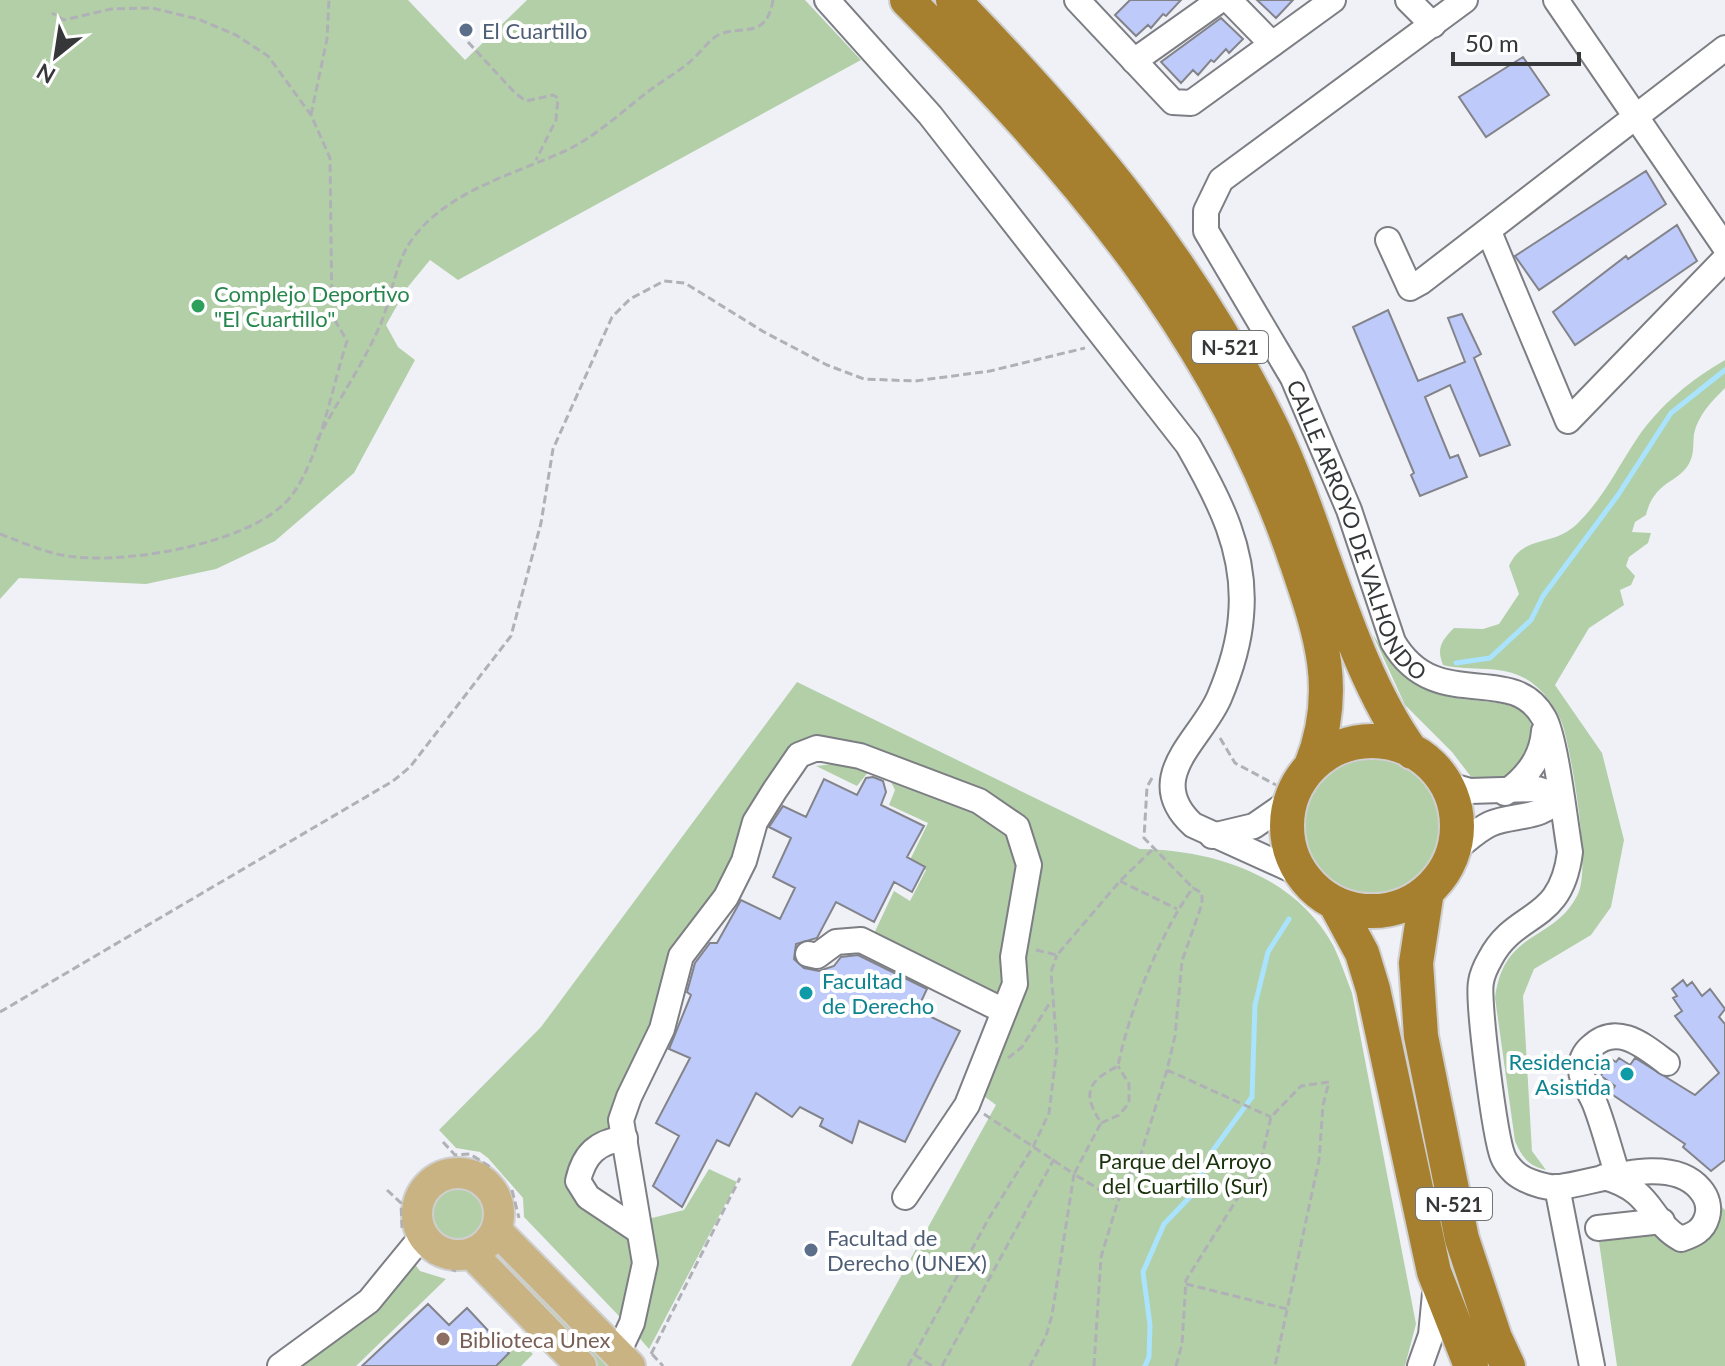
<svg xmlns="http://www.w3.org/2000/svg" width="1725" height="1366" font-family="Lato,sans-serif">
	<style>
		.green { fill: #b3cfa8 }
		.lines { fill: none; stroke-linecap: round; stroke-linejoin: round }
		.stream { stroke: #aae3fd; stroke-width: 5 }
		.building { fill: #bdcafa; stroke: #83848a; stroke-width: 2 }
		.minor-casing { stroke: #7c7e83; stroke-width: 28 }
		.major-casing { stroke: #cfcfcf; stroke-width: 34 }
		.highway-casing { stroke: #cfcfcf; stroke-width: 38 }
		.path { stroke: #b0b1b6; stroke-width: 3; stroke-dasharray: 8 4; stroke-linecap: butt }
		.minor { stroke: #fff; stroke-width: 24 }
		.major { stroke: #cab382; stroke-width: 30 }
		.highway { stroke: #a7802f; stroke-width: 34 }
		.service-dot { fill: #5c6f8a; stroke: #fff; stroke-width: 3 }
		.leisure-dot { fill: #2e9e5b; stroke: #fff; stroke-width: 3 }
		.culture-dot { fill: #0f9aa8; stroke: #fff; stroke-width: 3 }
		.education-dot { fill: #8d6e63; stroke: #fff; stroke-width: 3 }
		.labels { text-anchor: middle; dominant-baseline: central; stroke-width: 8; stroke-linejoin: round; paint-order: stroke }
		.shield { fill: #fff; stroke: #727374; stroke-width: 2 }
		.shield-label { font-size: 20px; font-weight: bold; fill: #363739 }
		.service-label { font-size: 22px; fill: #4e5e75; stroke: #fff; text-anchor: start }
		.leisure-label { font-size: 22px; fill: #27864d; stroke: #fff; text-anchor: start }
		.street-label { font-size: 22px; fill: #363739; stroke: #fff }
		.culture-label { font-size: 22px; fill: #0d838f; stroke: #fff; text-anchor: start }
		.park-label { font-size: 22px; fill: #19320c; stroke: #fff }
		.education-label { font-size: 22px; fill: #785e54; stroke: #fff; text-anchor: start }
	</style>
	<rect width="100%" height="100%" fill="#eff1f7"/>
	<path class="green" d="M0 0H408L465 60 527 0H805L861 60 458 280 430 260 407 288 386 325 398 347 415 360 354 473 275 541 216 569 146 584 19 578 0 599Z
		M1725 360V388C1712 401 1698 415 1694 434 1693 442 1694 452 1691 459 1682 484 1655 478 1646 515L1635 522 1632 532 1651 533 1648 543 1629 557 1626 566 1635 576 1631 585 1620 590 1624 605 1589 628 1555 685 1602 753 1624 840 1611 907 1591 935 1534 969 1523 996 1532 1151 1546 1170C1528 1166 1522 1157 1515 1141L1495 998C1504 928 1554 943 1578 894 1591 866 1572 757 1563 726 1557 708 1542 688 1526 679 1501 664 1471 672 1443 665 1436 648 1442 640 1454 628L1483 629 1499 624 1519 594 1509 566C1523 534 1553 548 1578 523 1605 496 1617 468 1638 437 1660 405 1692 379 1725 360Z
		M1373 635C1388 657 1404 679 1430 691 1475 712 1557 681 1525 767L1497 783 1472 778 1452 752 1405 705Z
		M797 682 1140 849C1215 850 1296 876 1334 947 1341 962 1346 978 1352 993L1416 1324 1405 1366H851L996 1105 977 1091 1019 990 1018 821 813 752 700 925 615 1123 574 1176 637 1248 629 1312 620 1317 524 1217 523 1198 488 1158 480 1152 456 1148 439 1130 541 1027Z
		M1303 825a70 70 0 1 1 140 0a70 70 0 1 1-140 0Z
		M857 761 1003 825 1021 863 1004 977 994 1000 871 940 894 891 910 901 926 870 910 860 928 823 889 805 895 790 888 776 869 771 857 786 816 766Z
		M709 1169 737 1182 649 1349 635 1333 644 1220 684 1210Z
		M428 1213a30 30 0 1 1 60 0a30 30 0 1 1-60 0Z
		M1721 1206 1725 1210V1366H1617L1599 1242 1706 1222Z
		M411 1259 420 1271 446 1279 356 1366H299Z
		M510 1262 619 1366H592L505 1277V1267Z
		M521 1342 533 1354 521 1366H496Z"/>
	<g class="lines">
		<path class="stream" d="M1456 663 1490 658 1531 620 1543 596 1618 495 1671 413 1725 370
			M1145 1366 1149 1357 1150 1325 1143 1272 1164 1224 1190 1197 1211 1153 1252 1097 1255 1005 1268 952 1289 919"/>
	</g>
	<path class="building" d="M1130 0H1181L1166 16 1163 14 1151 28 1148 25 1136 36 1115 15Z
		M1257 0H1293L1276 18Z
		M1221 18 1243 39 1229 53 1226 49 1214 62 1211 60 1198 75 1193 70 1181 83 1161 62Z
		M1523 57 1549 95 1486 137 1459 97Z
		M1646 171 1666 204 1539 290 1515 256Z
		M1677 225 1697 261 1575 345 1553 312 1626 256 1628 259Z
		M1388 310 1418 381 1465 362 1448 318 1462 314 1481 354 1474 358 1510 445 1480 456 1450 385 1425 397 1450 458 1458 455 1467 477 1420 496 1411 475 1414 473 1353 327Z
		M873 777 883 781 886 792 881 805 924 826 907 857 925 867 912 892 894 882 874 922 836 902 817 938 796 944 794 959 804 968 819 971 834 966 841 957 858 955 927 989 917 1010 960 1031 905 1142 859 1121 852 1143 820 1126 823 1119 800 1107 792 1117 756 1093 729 1146 717 1140 682 1207 653 1186 679 1136 656 1123 690 1058 669 1049 691 995 687 992 695 963 710 943H717L741 900 780 919 795 888 773 877 791 838 769 827 783 806 806 817 824 779 857 795 866 778Z
		M1683 980 1687 986 1692 982 1702 996 1710 989 1725 1009 1719 1017 1725 1024V1160L1711 1171 1683 1147 1685 1144 1610 1093 1615 1086 1601 1076 1603 1072 1599 1070 1608 1057 1616 1062 1619 1058 1630 1065 1635 1058 1695 1095 1719 1073 1675 1016 1682 1011 1673 998 1677 996 1672 989Z
		M428 1304 449 1325 467 1308 509 1353 496 1366H362Z"/>
	<g class="lines">
		<defs>
			<g id="minor">
				<path d="M827 0 930 115 1188 445C1219 499 1247 552 1241 616 1239 644 1230 672 1219 698 1200 741 1142 778 1193 825L1301 874"/>
				<path d="M1077 0 1173 102 1191 103 1333 0"/>
				<path d="M1229 0 1272 44"/>
				<path d="M1408 0 1433 25"/>
				<path id="s1" d="M1465 0 1221 180 1206 211V231L1293 378 1349 510 1393 642C1436 716 1512 660 1544 718 1556 739 1565 823 1570 852 1561 925 1516 909 1490 959 1486 966 1482 975 1481 982 1477 1000 1495 1138 1503 1157 1505 1162 1511 1169 1514 1172 1524 1181 1547 1189 1560 1187 1598 1182 1670 1153 1700 1189 1707 1197 1710 1207 1707 1217 1703 1231 1693 1235 1681 1239 1648 1221 1655 1191 1604 1177"/>
				<path d="M1556 0 1725 247"/>
				<path d="M1134 61 1220 0"/>
				<path d="M1489 232 1568 421 1725 259"/>
				<path d="M1388 240 1410 288 1421 282 1725 48"/>
				<path d="M1445 784 1470 791 1537 789 1560 796"/>
				<path d="M1505 793C1527 777 1542 758 1544 731"/>
				<path d="M1212 836 1254 826 1290 801"/>
				<path d="M1453 851C1465 842 1477 830 1490 824 1515 813 1542 821 1560 796"/>
				<path d="M808 954 817 956 836 942 861 940 1004 1011"/>
				<path d="M625 1138C597 1142 584 1154 578 1181L588 1197 639 1231"/>
				<path d="M1618 1176C1610 1152 1604 1127 1595 1104 1591 1093 1581 1081 1581 1069 1580 1061 1585 1052 1591 1047 1617 1022 1644 1046 1667 1063"/>
				<path d="M1557 1187 1592 1366"/>
				<path d="M1598 1228 1662 1221"/>
				<path d="M618 1353 632 1323 645 1263 621 1120 629 1097 662 1029 681 956 726 897 744 861 755 822 775 790 799 755 817 748 860 756 979 801 1017 827 1029 865 1013 957 1015 984 967 1105 905 1197"/>
				<path d="M280 1366 369 1301 423 1235"/>
				<path d="M1420 1366 1431 1335 1436 1283"/>
			</g>
			<path id="major" d="M417 1214a41 41 0 1 1 82 0a41 41 0 1 1-82 0Z
				M496 1230 630 1366
				M471 1253 581 1366"/>
			<path id="highway" d="M907 0C1073 167 1219 334 1296 561 1321 634 1341 691 1311 766
				M953 0C1083 134 1191 261 1273 430 1321 530 1348 664 1412 752
				M1287 826a85 85 0 1 1 170 0a85 85 0 1 1-170 0Z
				M1427 891 1416 963 1421 1036 1462 1239 1495 1338 1508 1366
				M1335 903 1362 953 1373 989 1434 1272 1471 1366"/>
		</defs>
		<use href="#minor" class="minor-casing"/>
		<use href="#major" class="major-casing"/>
		<use href="#highway" class="highway-casing"/>
		<path class="path" d="M468 42 515 93 526 101 553 95 558 98 556 120 536 160
			M311 115 327 39 329 0
			M317 440C338 400 363 365 381 323 392 296 395 262 413 238 450 189 516 174 569 149 601 133 629 105 657 85 669 77 682 69 692 60 700 53 709 40 718 35 742 24 766 41 773 0
			M0 534C24 543 50 555 76 557 132 563 256 543 292 495 320 457 332 387 347 341L332 315 330 158 311 115 268 56 236 35 198 19 152 8 111 9 64 20 52 13
			M1220 738 1235 763 1276 785
			M1152 778 1147 787 1144 838 1193 888
			M1120 881 1177 909
			M1036 950 1057 955 1120 881 1152 850
			M0 1012 393 781 410 767 511 636 541 523 553 449 612 317 630 299 664 281 685 283 764 332 827 365 864 379 915 381 990 371 1085 348
			M1008 1058 1022 1047 1051 1001
			M1167 1070 1271 1117
			M984 1114 1074 1174 1052 1315 1046 1336 1030 1366
			M1101 1123 1119 1115 1129 1103V1084L1118 1066
			M443 1142 455 1155 470 1154 492 1168
			M387 1190 401 1203 402 1228
			M512 1190 519 1218
			M429 1261 456 1271
			M1186 1284 1287 1309
			M651 1354 740 1178
			M652 1354 663 1366
			M915 1355 932 1366
			M908 1366 989 1218 1033 1147 1049 1113 1057 1048 1051 972 1057 955
			M942 1366 1054 1159
			M1094 1366 1101 1257 1118 1201 1141 1154 1167 1070 1175 1036 1182 961 1202 904V893L1193 888C1161 931 1128 1014 1118 1066 1087 1082 1082 1093 1101 1123L1074 1174 1118 1201
			M1176 1366 1182 1344 1186 1280 1261 1161 1271 1117 1301 1086 1329 1082 1323 1105 1319 1160 1275 1366"/>
		<use href="#minor" class="minor"/>
		<use href="#major" class="major"/>
		<use href="#highway" class="highway"/>
	</g>
	<g class="service-dot">
		<circle cx="466" cy="30" r="8"/>
		<circle cx="811" cy="1250" r="8"/>
	</g>
	<circle class="leisure-dot" cx="198" cy="306" r="8"/>
	<g class="culture-dot">
		<circle cx="806" cy="993" r="8"/>
		<circle cx="1627" cy="1074" r="8"/>
	</g>
	<circle class="education-dot" cx="443" cy="1339" r="8"/>
	<g class="labels">
		<g class="shield">
			<rect x="1192" y="331" width="76" height="32" rx="6"/>
			<rect x="1416" y="1188" width="76" height="32" rx="6"/>
		</g>
		<g class="shield-label">
			<text x="1230" y="347">N-521</text>
			<text x="1454" y="1204">N-521</text>
		</g>
		<g class="service-label">
			<text x="482" y="30">El Cuartillo</text>
			<text x="827" y="1237">Facultad de<tspan x="827" dy="25">Derecho (UNEX)</tspan></text>
		</g>
		<g class="leisure-label">
			<text x="214" y="293">Complejo Deportivo<tspan x="214" dy="25">"El Cuartillo"</tspan></text>
		</g>
		<g class="street-label">
			<text stroke="none"><textPath href="#s1" startOffset="694">CALLE ARROYO DE VALHONDO</textPath></text>
		</g>
		<g class="culture-label">
			<text x="822" y="980">Facultad<tspan x="822" dy="25">de Derecho</tspan></text>
			<text x="1611" y="1061" text-anchor="end">Residencia<tspan x="1611" dy="25">Asistida</tspan></text>
		</g>
		<g class="park-label">
			<text x="1185" y="1160">Parque del Arroyo<tspan x="1185" dy="25">del Cuartillo (Sur)</tspan></text>
		</g>
		<g class="education-label">
			<text x="459" y="1339">Biblioteca Unex</text>
		</g>
	</g>
	<g transform="translate(56 56) rotate(210)" stroke="#ffffff" stroke-width="6" paint-order="stroke">
	<path d="M0-6L14 30L0 20L-14 30Z" fill="#363739"/>
	<text y="-12" font-size="22" font-weight="bold" text-anchor="middle" fill="#363739">N</text>
	</g>
	<path d="M1453 52v12h126v-12" fill="none" stroke="#363739" stroke-width="4"/>
	<text x="1465" y="52" font-size="24" fill="#363739" stroke="#ffffff" stroke-width="6" paint-order="stroke">50 m</text>
</svg>
